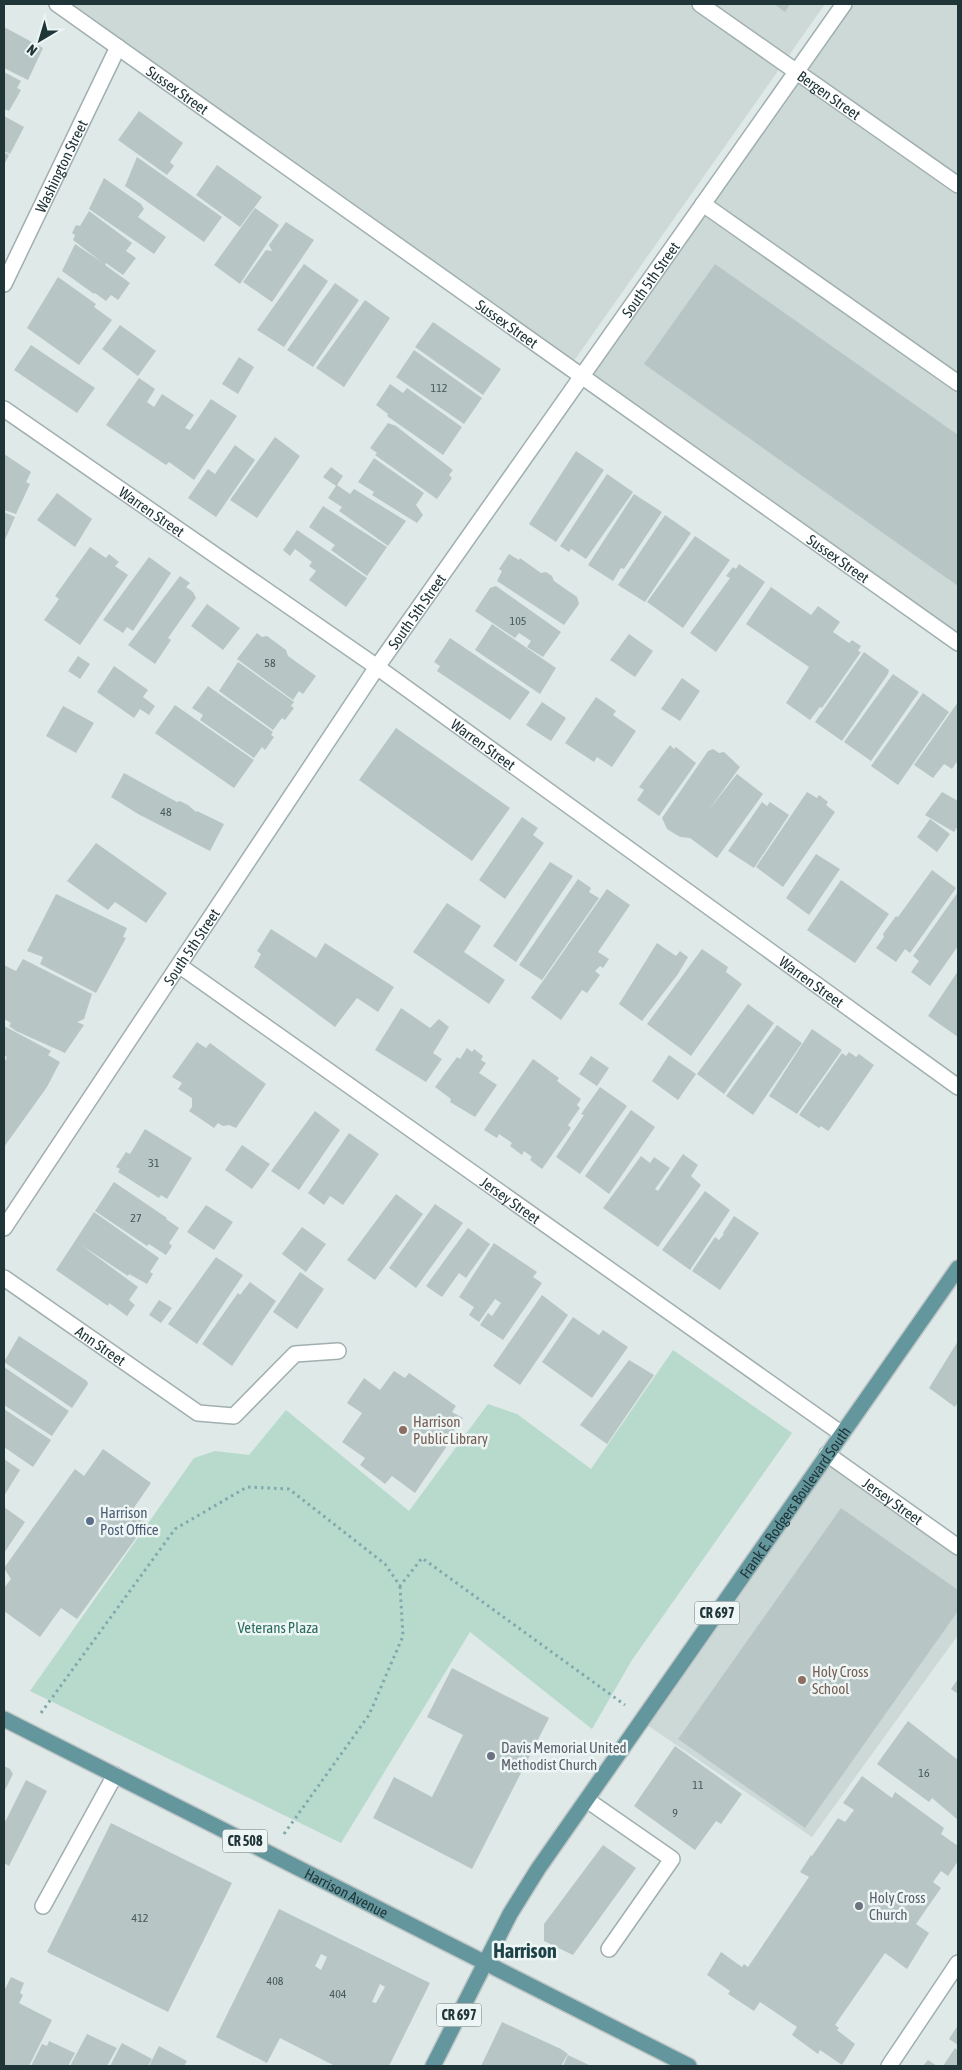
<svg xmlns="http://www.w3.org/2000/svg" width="962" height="2070" font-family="'Asap Condensed',sans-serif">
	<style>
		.built { fill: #ccd9d7 }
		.green { fill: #b7dacd }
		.building { fill: #b7c6c5; fill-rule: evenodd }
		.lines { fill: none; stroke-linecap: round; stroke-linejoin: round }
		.minor-casing { stroke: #a1afb0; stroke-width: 18 }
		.major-casing { stroke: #c1c6c7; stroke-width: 18 }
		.path { stroke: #80a9ab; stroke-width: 3; stroke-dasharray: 2.5 4; stroke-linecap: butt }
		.minor { stroke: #fff; stroke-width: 15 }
		.major { stroke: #64979d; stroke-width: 15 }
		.education-dot { fill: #8d6e63; stroke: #eef6f5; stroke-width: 2 }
		.service-dot { fill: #5c6f8a; stroke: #eef6f5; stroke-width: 2 }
		.worship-dot { fill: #6b7280; stroke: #eef6f5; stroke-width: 2 }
		.labels { text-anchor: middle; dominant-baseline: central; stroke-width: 5; stroke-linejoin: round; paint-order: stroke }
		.number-label { font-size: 12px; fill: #46595b }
		.shield { fill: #eef6f5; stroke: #5e6f71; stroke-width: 1 }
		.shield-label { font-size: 14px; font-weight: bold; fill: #203538 }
		.street-label { font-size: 15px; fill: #203538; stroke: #eef6f5 }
		.education-label { font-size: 15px; fill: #785e54; stroke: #eef6f5; text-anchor: start }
		.service-label { font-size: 15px; fill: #4e5e75; stroke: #eef6f5; text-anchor: start }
		.park-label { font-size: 15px; fill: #2c6c5c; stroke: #eef6f5 }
		.worship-label { font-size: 15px; fill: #5b616d; stroke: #eef6f5; text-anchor: start }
		.district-label { font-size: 20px; font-weight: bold; fill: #1d4348; stroke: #eef6f5 }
	</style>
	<rect width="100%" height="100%" fill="#dee9e8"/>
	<path class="built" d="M65 4H825L571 365Z
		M852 4H958V634L591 373Z
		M828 1461 958 1554V1635L812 1837 647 1725Z"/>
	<path class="green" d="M673 1350 792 1433 632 1660 592 1729 470 1632 341 1843 30 1691 194 1458 215 1451 249 1455 286 1410 409 1511 488 1404 517 1414 591 1469Z"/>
	<path class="building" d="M774 4H790L785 12Z
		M4 27 43 48 28 80 4 68Z
		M4 72 21 81 17 88 21 90 9 111 4 109Z
		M139 111 183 143 170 162 174 166 167 175 118 140Z
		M4 116 24 127 10 154 4 151Z
		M4 152 9 155 4 165Z
		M137 157 222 217 204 242 125 186Z
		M217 165 262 197 240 227 196 195Z
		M104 178 141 204 144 209 138 217 166 237 154 254 89 209Z
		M255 208 279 225 240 284 214 265Z
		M89 211 132 243 126 251 136 258 123 275 106 263 105 265 130 283 118 300 111 295 106 301 95 293 94 294 62 271 75 244 103 263 73 240 75 235 72 233 76 225 80 226Z
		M286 222 314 240 272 302 243 282 266 250 272 251 269 245Z
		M304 264 328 281 284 347 257 330Z
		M715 264 958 435V586L644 364Z
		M58 277 96 304 94 307 112 320 79 365 27 328Z
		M335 283 359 300 313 367 287 350Z
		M365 300 390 318 344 387 316 368Z
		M433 322 501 369 483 395 415 347Z
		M120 325 156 351 138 376 102 349Z
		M31 345 95 388 77 413 14 370Z
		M414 350 482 398 464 424 396 377Z
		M239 357 254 367 238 394 222 384Z
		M139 378 155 389 147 402 154 407 162 394 194 415 185 428 190 430 211 399 237 416 194 480 169 462 166 465 106 425Z
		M390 384 403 393 407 388 462 427 443 455 387 416 388 414 376 405Z
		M388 423 396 426 453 470 449 475 452 478 437 499 375 455 377 453 370 448Z
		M275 437 300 456 257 518 230 500Z
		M235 445 255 460 216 517 188 498 208 469 215 474Z
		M576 451 604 470 556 542 529 524Z
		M4 454 31 472 26 482 30 484 16 514 4 510Z
		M374 458 424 493 416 505 423 515 417 523 372 495 374 492 358 482Z
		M331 467 343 476 337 485 350 494 354 489 406 521 388 546 339 511 342 507 328 498 336 486 323 477Z
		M607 474 633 492 586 559 571 549 569 552 560 546Z
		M57 493 92 519 75 547 37 520Z
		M634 494 662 512 624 569 621 568 613 581 588 565Z
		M323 506 387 547 367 576 331 550 335 545 309 527Z
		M4 512 15 517 4 542Z
		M665 515 691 533 645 602 618 585Z
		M297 530 367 578 346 607 309 580 316 571 309 566 312 562 295 549 290 556 283 550Z
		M695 536 730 560 683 628 647 602Z
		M90 547 106 558 109 554 119 562 115 566 128 575 80 645 44 620 59 599 55 596Z
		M509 554 519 560 520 558 541 573 546 572 552 576 554 581 577 597 579 604 564 625 497 581 502 571 499 569Z
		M149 557 171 573 133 631 127 627 123 633 103 620Z
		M739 564 765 582 716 652 690 633 730 578 726 576 733 567 736 569Z
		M180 576 190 583 186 587 193 592 196 598 168 638 171 640 155 664 128 645Z
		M496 586 561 632 543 657 527 647 531 641 519 633 515 638 475 611 490 588Z
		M771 587 811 615 818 606 840 622 833 632 849 643 852 640 861 646 858 651 861 652 822 708 820 707 810 720 786 703 809 667 746 624Z
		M207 604 240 628 223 650 191 626Z
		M492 624 556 668 540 694 475 650Z
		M257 633 262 637 267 636 286 650 288 656 316 676 303 694 299 691 293 700 237 659Z
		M629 634 653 651 635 677 610 660Z
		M450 638 530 692 510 720 437 671 440 666 434 662Z
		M864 652 889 670 888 674 842 741 815 722Z
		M78 656 90 664 80 679 68 671Z
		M238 662 294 702 291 706 294 708 285 720 282 718 273 730 219 691Z
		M114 666 148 690 143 697 155 706 149 715 140 709 134 718 97 692Z
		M893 674 919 692 871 761 844 742Z
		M682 678 700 691 680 721 661 709Z
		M208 686 273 732 271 735 274 737 265 750 262 747 254 758 200 720 203 715 192 708Z
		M923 693 949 712 898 785 871 766Z
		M596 697 616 711 613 715 636 731 612 767 597 757 594 762 565 743Z
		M542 702 566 718 551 741 526 725Z
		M958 702V760L952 769 944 764 933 778 914 765Z
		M175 705 254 760 234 788 155 733Z
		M63 706 94 723 76 753 46 736Z
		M396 728 510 808 472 861 359 780Z
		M670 745 674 749 676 747 696 763 659 816 637 800 644 790 639 787Z
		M713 749 719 753 724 752 740 767 708 811 737 774 763 794 717 858 690 838 680 837 667 829 662 818 708 751Z
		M124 773 177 802 180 801 188 805 196 812 197 811 224 824 210 851 138 814 111 797Z
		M807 792 817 798 819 795 828 802 826 805 835 812 783 887 756 867Z
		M942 792 958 801V826L954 832 925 815Z
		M762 802 767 806 770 802 789 815 754 868 728 851Z
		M522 817 538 828 533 835 544 843 505 899 479 880Z
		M930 819 950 834 937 852 917 837Z
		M96 843 167 893 146 923 115 902 108 910 67 881Z
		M816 854 840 869 809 915 786 898Z
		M550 862 573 876 516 962 493 946Z
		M932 870 956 888 910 953 905 949 896 962 876 948 884 937 883 934 896 916 898 917Z
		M578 879 591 888 589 892 599 898 542 980 519 965Z
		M841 880 889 914 855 963 807 930Z
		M607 889 630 905 598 952 609 959 603 968 600 966 595 971 600 975 587 993 582 990 561 1020 531 998Z
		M958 892V946L930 986 911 972 919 961 913 956Z
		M56 894 127 928 123 937 126 938 96 993 40 964 43 957 27 951Z
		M447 903 481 926 464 952 505 980 489 1004 413 952Z
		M271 929 316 958 325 943 394 987 378 1012 357 998 335 1027 254 967 261 954 257 951Z
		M657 943 676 956 680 951 688 957 678 974 642 1021 619 1004Z
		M702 949 728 967 726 972 742 984 691 1056 647 1024Z
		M23 959 92 994 84 1019 77 1022 84 1025 65 1053 16 1031 9 1026 11 1023 4 1019V965L16 971Z
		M958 971V1037L928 1016Z
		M748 1004 774 1023 724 1094 697 1074Z
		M401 1008 430 1028 439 1019 449 1027 433 1053 442 1059 426 1082 375 1050Z
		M777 1025 802 1043 753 1115 726 1096Z
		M4 1026 51 1051 48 1055 60 1062 47 1087 4 1147V1063L7 1057 4 1055Z
		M812 1029 842 1050 797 1114 769 1096Z
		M197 1042 206 1048 210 1043 266 1084 236 1128 229 1125 223 1126 218 1123 214 1128 189 1111 192 1107V1098L178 1089 182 1083 172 1077Z
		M467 1048 472 1052 474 1049 483 1056 481 1060 486 1063 479 1073 497 1085 475 1117 450 1102 451 1099 435 1087 457 1057 460 1059Z
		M849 1052 856 1057 859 1054 874 1065 830 1129 828 1131 821 1126 819 1128 799 1115 842 1053 846 1056Z
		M669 1055 696 1074 678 1100 652 1081Z
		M591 1056 609 1068 597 1086 579 1074Z
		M533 1059 559 1078 557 1081 581 1099 577 1105 580 1108 568 1125 571 1128 542 1169 530 1160 532 1157 524 1151 522 1155 510 1146 512 1143 499 1134 497 1138 484 1130Z
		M600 1087 627 1106 580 1174 556 1157 584 1115 581 1114Z
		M631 1110 655 1127 609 1194 585 1176Z
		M315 1111 340 1130 299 1190 271 1171Z
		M145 1129 192 1158 167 1199 161 1195 159 1198 118 1172 120 1169 116 1167 126 1152 130 1154Z
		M349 1133 379 1154 343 1205 330 1196 324 1205 308 1193Z
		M242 1145 270 1164 252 1189 225 1170Z
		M683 1154 698 1165 691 1176 701 1185 658 1247 603 1208 641 1156 650 1163 654 1157 670 1168 655 1189 658 1191Z
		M114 1182 167 1218 166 1219 179 1228 169 1243 172 1246 166 1255 149 1244 147 1246 95 1211Z
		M705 1191 730 1210 690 1270 662 1250Z
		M396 1194 423 1214 375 1280 347 1260Z
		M435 1204 463 1223 416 1288 389 1268Z
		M206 1205 233 1222 214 1250 187 1232Z
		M94 1212 159 1258 150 1272 153 1274 147 1284 129 1274 128 1276 81 1245 138 1287 129 1300 135 1305 127 1316 109 1303 108 1306 56 1270Z
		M734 1216 759 1233 720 1290 692 1271 715 1237 719 1240 724 1234 723 1233Z
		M302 1227 326 1244 306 1272 282 1254Z
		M468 1228 490 1244 466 1278 459 1273 442 1297 426 1286Z
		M494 1243 537 1272 533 1277 542 1283 503 1340 480 1325 488 1313 492 1316 501 1303 495 1299 479 1322 469 1315 474 1307 459 1297Z
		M216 1257 243 1275 197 1344 168 1324Z
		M300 1272 324 1289 297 1329 273 1312Z
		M250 1282 276 1301 232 1366 202 1344 238 1293 240 1295Z
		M542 1295 568 1315 520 1385 493 1366Z
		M159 1300 172 1308 161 1323 149 1315Z
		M573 1317 599 1335 603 1330 628 1347 592 1398 542 1362Z
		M19 1336 87 1381 88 1384 72 1408 4 1362Z
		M958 1341V1402L955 1407 929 1388Z
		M629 1360 654 1375 607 1444 580 1425Z
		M4 1367 69 1411 52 1436 4 1405Z
		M394 1371 405 1378 409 1373 456 1406 452 1412 463 1418 447 1441 449 1443 415 1493 392 1476 385 1484 360 1465 365 1458 342 1442 362 1413 347 1403 364 1378 380 1390Z
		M4 1409 51 1440 33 1467 4 1447Z
		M103 1449 151 1483 131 1512 147 1523 77 1619 61 1608 40 1637 4 1611V1588L11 1579 4 1568 75 1469 84 1476Z
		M4 1459 20 1470 4 1496Z
		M4 1507 25 1522 4 1553Z
		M841 1508 958 1590V1611L805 1828 678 1739Z
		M452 1668 549 1718 472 1869 373 1818 394 1777 432 1797 463 1735 427 1717Z
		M958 1679V1694L951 1689Z
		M908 1721 958 1760V1820L932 1798 929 1802 877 1764Z
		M675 1746 742 1794 721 1824 716 1821 695 1850 634 1806Z
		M4 1766 10 1769 13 1774 4 1792Z
		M862 1776 892 1798 895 1792 944 1828 941 1834 958 1846V1861L948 1876 941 1871 933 1882 941 1888 916 1924 929 1933 907 1969 885 1953 835 2025 839 2028 837 2030 855 2044 842 2065 820 2050 818 2054 792 2035 797 2027 760 2002 754 2011 728 1994 730 1991 707 1975 721 1952 742 1967 744 1964 748 1967 809 1877 800 1872 811 1855 812 1856 838 1818 845 1822 854 1810 843 1803Z
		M26 1780 47 1791 9 1866 4 1863V1824Z
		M111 1823 232 1883 168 2012 47 1952Z
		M603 1845 636 1868 573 1955 544 1941V1924Z
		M279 1909 430 1983 389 2066H335L280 2038 267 2063 216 2037ZM321 1954 327 1957 321 1970 315 1966ZM380 1984 385 1987 376 2003 372 2002Z
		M11 1977 24 1983 20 1993 23 1995 19 2003 52 2020 29 2066H4V1991Z
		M502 2022 561 2049 568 2054 561 2066H481Z
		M958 2025V2045L949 2039Z
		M87 2034 117 2048 107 2066H70Z
		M49 2041 75 2053 68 2066H31L42 2044 47 2046Z
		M122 2043 152 2059 148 2066H110Z
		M159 2046 187 2061 184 2066H149Z
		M955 2048 958 2051V2066H943Z
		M568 2055 591 2066H563Z
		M928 2060 937 2066H923Z"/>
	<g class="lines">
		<defs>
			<g id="minor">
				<path id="s1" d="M57 4 958 643"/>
				<path id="s2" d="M700 4 958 185"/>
				<path d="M703 204 958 383"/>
				<path id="s3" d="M4 284 118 47"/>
				<path id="s4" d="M4 409 377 667 958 1087"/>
				<path id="s5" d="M180 966 842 1434"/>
				<path id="s6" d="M4 1228 377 667 844 4"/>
				<path id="s7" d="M4 1278 198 1413 234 1416 295 1354 338 1351"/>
				<path id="s8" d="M827 1454 958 1547"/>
				<path d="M587 1800 672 1859 609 1949"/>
				<path d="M43 1906 115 1775"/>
				<path d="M889 2066 958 1963"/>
			</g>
			<g id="major">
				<path id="s9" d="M4 1719 689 2066"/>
				<path id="s10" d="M433 2066 510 1914 538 1869 958 1268"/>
			</g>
		</defs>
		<use href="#minor" class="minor-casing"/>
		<use href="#major" class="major-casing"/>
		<path class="path" d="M41 1713 175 1529 247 1487 289 1489 385 1564 400 1586 422 1558 625 1705
			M284 1834 369 1715 403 1636 400 1586"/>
		<use href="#minor" class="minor"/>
		<use href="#major" class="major"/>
	</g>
	<g class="education-dot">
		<circle cx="403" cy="1430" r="5"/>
		<circle cx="802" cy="1680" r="5"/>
	</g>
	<circle class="service-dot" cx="90" cy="1521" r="5"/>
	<g class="worship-dot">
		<circle cx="491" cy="1756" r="5"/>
		<circle cx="859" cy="1906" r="5"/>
	</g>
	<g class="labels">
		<g class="number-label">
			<text x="439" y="388">112</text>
			<text x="518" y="621">105</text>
			<text x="270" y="663">58</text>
			<text x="166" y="812">48</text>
			<text x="154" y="1163">31</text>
			<text x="136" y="1218">27</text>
			<text x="924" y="1773">16</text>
			<text x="698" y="1785">11</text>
			<text x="675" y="1813">9</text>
			<text x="140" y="1918">412</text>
			<text x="275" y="1981">408</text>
			<text x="338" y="1994">404</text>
		</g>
		<g class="shield">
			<rect x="694.5" y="1601.5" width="45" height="23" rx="4"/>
			<rect x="222.5" y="1829.5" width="45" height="23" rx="4"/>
			<rect x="436.5" y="2003.5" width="45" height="23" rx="4"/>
		</g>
		<g class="shield-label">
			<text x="717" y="1613">CR 697</text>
			<text x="245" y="1841">CR 508</text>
			<text x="459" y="2015">CR 697</text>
		</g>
		<g class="street-label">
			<text stroke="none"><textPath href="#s1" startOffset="148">Sussex Street</textPath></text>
			<text stroke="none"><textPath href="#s2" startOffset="158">Bergen Street</textPath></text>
			<text stroke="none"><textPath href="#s3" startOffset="131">Washington Street</textPath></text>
			<text stroke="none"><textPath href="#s6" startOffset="1148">South 5th Street</textPath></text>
			<text stroke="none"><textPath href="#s1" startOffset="552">Sussex Street</textPath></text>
			<text stroke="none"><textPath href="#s4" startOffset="180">Warren Street</textPath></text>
			<text stroke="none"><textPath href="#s1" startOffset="958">Sussex Street</textPath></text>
			<text stroke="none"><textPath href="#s6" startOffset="742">South 5th Street</textPath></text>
			<text stroke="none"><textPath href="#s4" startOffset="585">Warren Street</textPath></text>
			<text stroke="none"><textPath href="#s6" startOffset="338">South 5th Street</textPath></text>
			<text stroke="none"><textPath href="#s4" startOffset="990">Warren Street</textPath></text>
			<text stroke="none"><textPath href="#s5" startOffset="405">Jersey Street</textPath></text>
			<text stroke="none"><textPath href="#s7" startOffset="118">Ann Street</textPath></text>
			<text stroke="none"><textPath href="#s8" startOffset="81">Jersey Street</textPath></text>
			<text stroke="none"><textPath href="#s10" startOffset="671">Frank E. Rodgers Boulevard South</textPath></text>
			<text stroke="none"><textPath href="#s9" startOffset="384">Harrison Avenue</textPath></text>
		</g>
		<g class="education-label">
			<text x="413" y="1421">Harrison<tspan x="413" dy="17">Public Library</tspan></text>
			<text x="812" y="1671">Holy Cross<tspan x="812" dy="17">School</tspan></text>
		</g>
		<g class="service-label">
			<text x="100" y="1512">Harrison<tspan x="100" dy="17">Post Office</tspan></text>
		</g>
		<g class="park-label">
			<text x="278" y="1627">Veterans Plaza</text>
		</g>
		<g class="worship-label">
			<text x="501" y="1747">Davis Memorial United<tspan x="501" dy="17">Methodist Church</tspan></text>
			<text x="869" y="1897">Holy Cross<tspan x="869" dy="17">Church</tspan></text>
		</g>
		<g class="district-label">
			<text x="525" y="1950">Harrison</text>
		</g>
	</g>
	<rect width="962" height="2070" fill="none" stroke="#203538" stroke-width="10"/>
	<g transform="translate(40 40) rotate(218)" stroke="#eef6f5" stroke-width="4" paint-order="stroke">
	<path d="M0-4L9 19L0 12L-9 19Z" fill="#203538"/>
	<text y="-8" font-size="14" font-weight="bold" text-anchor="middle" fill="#203538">N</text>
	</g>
</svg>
